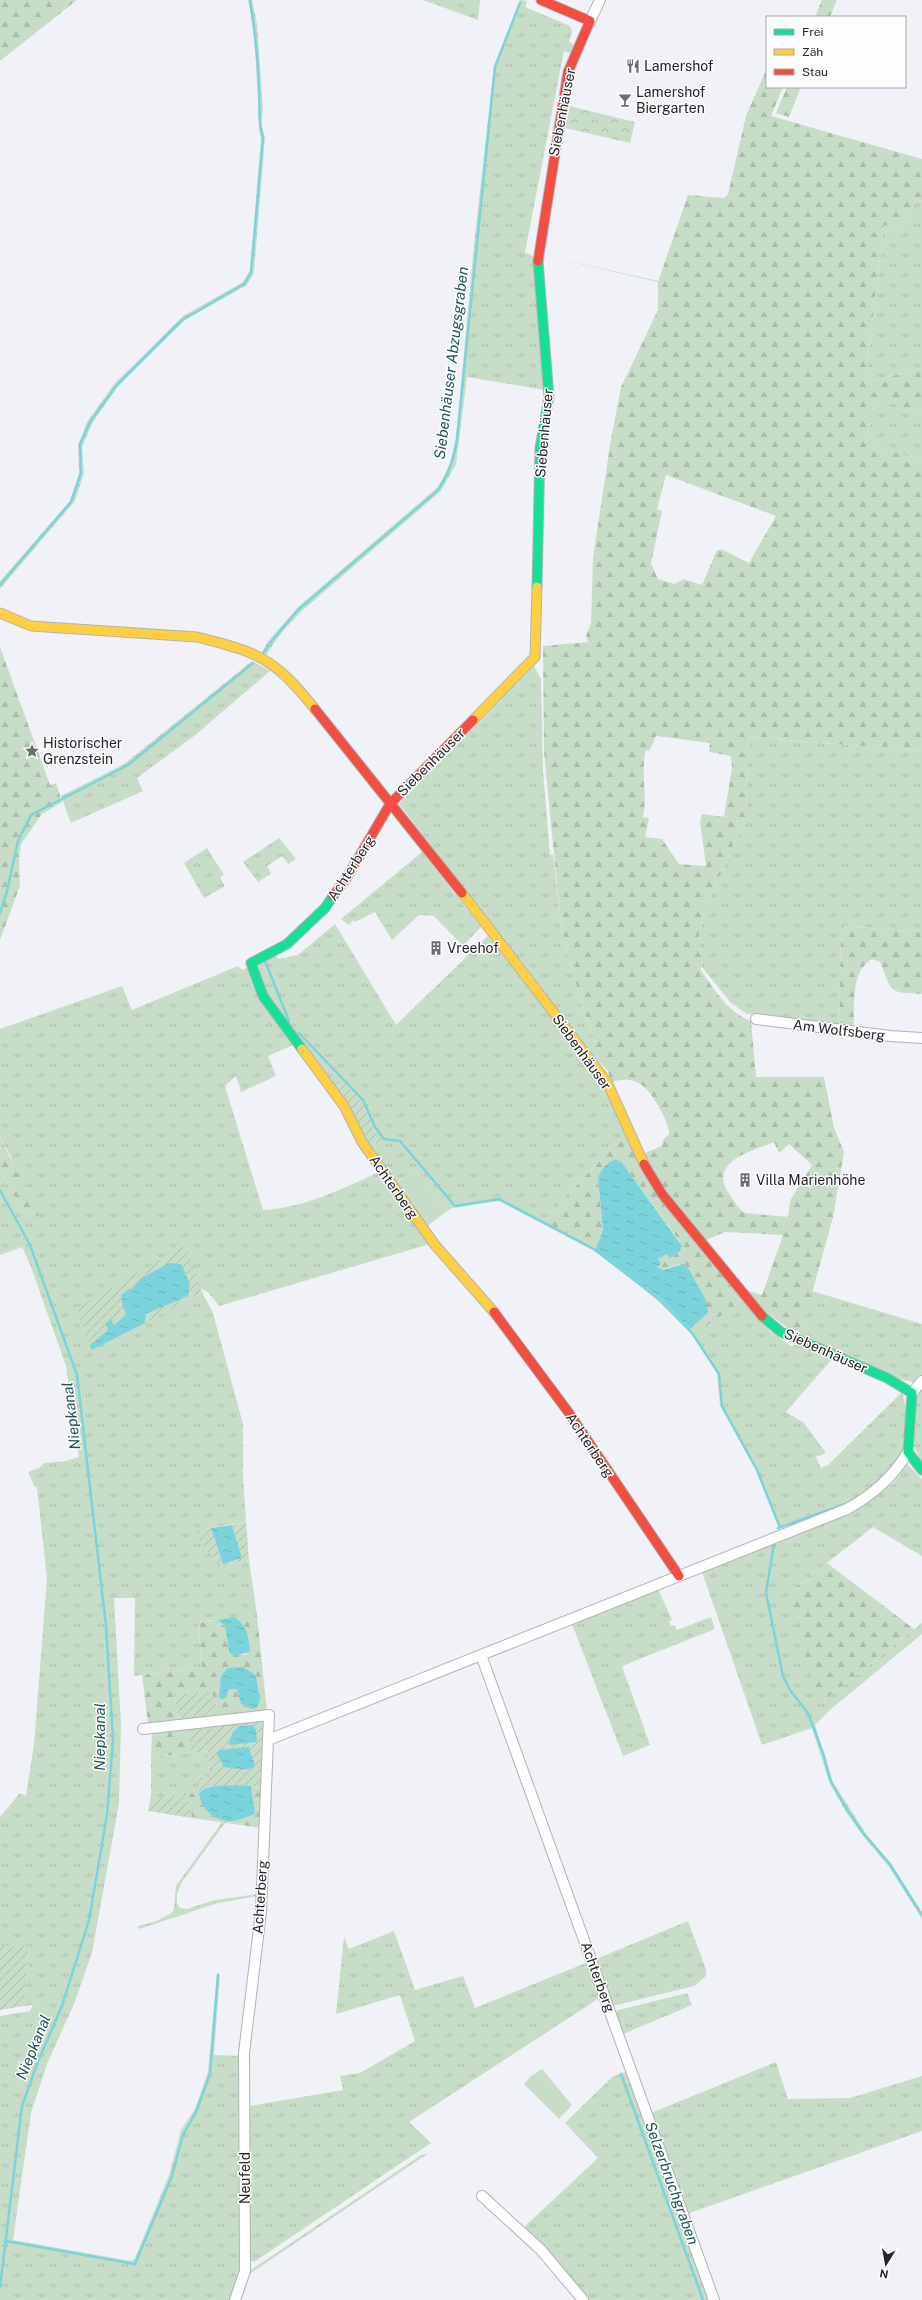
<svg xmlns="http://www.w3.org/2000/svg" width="922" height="2300" font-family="'Public Sans',sans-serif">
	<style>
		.grass { fill: url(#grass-tufts) }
		.forest { fill: url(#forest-firs); fill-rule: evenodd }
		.park { fill: url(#park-crowns) }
		.garden { fill: url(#garden-furrows) }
		.pitch { fill: #c7ddc7 }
		.water { fill: url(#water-ripples) }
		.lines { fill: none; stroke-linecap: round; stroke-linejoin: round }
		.stream { stroke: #7bd4db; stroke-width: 2.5 }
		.street-casing { stroke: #b1b2b6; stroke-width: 12 }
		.fast-casing { stroke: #b1b2b6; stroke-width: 11 }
		.slow-casing { stroke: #b1b2b6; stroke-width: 11 }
		.jam-casing { stroke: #b1b2b6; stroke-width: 11 }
		.street { stroke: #fdfdfe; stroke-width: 10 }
		.fast { stroke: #16e098; stroke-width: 9 }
		.slow { stroke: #ffcf43; stroke-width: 9 }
		.jam { stroke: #f24e42; stroke-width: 9 }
		.labels { text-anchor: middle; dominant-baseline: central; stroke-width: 3; stroke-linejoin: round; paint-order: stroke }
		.poi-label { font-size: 14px; fill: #252529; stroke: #fdfdfd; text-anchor: start }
		.street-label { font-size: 14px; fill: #252529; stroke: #fdfdfd }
		.water-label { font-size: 15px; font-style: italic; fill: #1d5356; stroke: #fdfdfd }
	</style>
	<defs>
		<pattern id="grass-tufts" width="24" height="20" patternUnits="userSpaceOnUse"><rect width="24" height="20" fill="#c7ddc7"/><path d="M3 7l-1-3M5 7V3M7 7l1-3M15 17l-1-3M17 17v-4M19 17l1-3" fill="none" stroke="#abbeab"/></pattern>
		<pattern id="forest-firs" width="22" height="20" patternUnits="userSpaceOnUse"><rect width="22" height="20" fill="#c7ddc7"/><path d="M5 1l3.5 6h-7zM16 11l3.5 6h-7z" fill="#abbeab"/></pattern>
		<pattern id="park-crowns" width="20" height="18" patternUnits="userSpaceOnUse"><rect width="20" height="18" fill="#c7ddc7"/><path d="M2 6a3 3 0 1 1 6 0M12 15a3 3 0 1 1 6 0" fill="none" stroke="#abbeab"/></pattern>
		<pattern id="garden-furrows" width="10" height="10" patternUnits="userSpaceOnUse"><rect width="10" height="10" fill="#c7ddc7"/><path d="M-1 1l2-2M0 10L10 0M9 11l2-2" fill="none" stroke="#abbeab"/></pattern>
		<pattern id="water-ripples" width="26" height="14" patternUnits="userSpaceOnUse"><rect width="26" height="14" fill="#7bd4db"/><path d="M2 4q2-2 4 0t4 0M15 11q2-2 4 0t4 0" fill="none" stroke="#6ab6bc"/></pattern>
	</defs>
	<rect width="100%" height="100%" fill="#f1f2f8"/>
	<path class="grass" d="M248 0H252L257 24 263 110 261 124 265 137 254 273 247 285 185 320 118 386 93 422 82 447 84 473 75 501 0 589V581L70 501 79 473 78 445 87 422 114 384 183 316 243 282 250 270 261 139C257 125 259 113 258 99 256 66 255 32 248 0Z
		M423 0H480L478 20Z
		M520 0 527 1 525 7 570 26 572 32 569 42 576 46 572 54 564 51 525 252 533 256 545 390 467 377 456 464 441 491 302 611 282 632 266 655 262 652 268 641 299 606 438 487 450 464 456 438 474 244 494 66Z
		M917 199 922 201V369L865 382 884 225 900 229Z
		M541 255 658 281V282Z
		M876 397 922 413V461L866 443Z
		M252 661 270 671 194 736 137 778 143 791 71 823 61 796 124 764Z
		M534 666 541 679 543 771 550 855 553 854 561 926 581 1003 596 1043 588 1050 399 804Z
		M749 737 922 751V932L841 926 839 1026 747 1014 731 1003 702 967 699 937 704 912 746 816Z
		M279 838 296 859 288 864 282 856 267 866 271 874 258 882 243 862Z
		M207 848 224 875 220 877 225 886 204 898 184 863Z
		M422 852 481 927 463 946 434 916 419 915 392 940 375 912 355 922 353 920 349 925 341 919Z
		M335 924 396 1025 488 936 598 1076 625 1133 542 1223 597 1249 661 1299 694 1333 743 1300 770 1331 791 1346 803 1343 833 1358 786 1412 804 1423 826 1453 816 1457 821 1468 828 1465 902 1392 906 1407 903 1452 886 1477 855 1502 779 1528 756 1470 720 1406 717 1373 693 1335 659 1302 636 1282 594 1251 499 1201 452 1208 446 1212 417 1170 394 1184 369 1146 383 1141 374 1129 361 1100 332 1085 262 989 255 963 275 954 278 959 298 955Z
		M238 966 242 970 249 967 295 1044 268 1056 276 1076 241 1092 236 1076 225 1086 263 1210C304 1208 342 1189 379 1172L430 1244 219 1306 208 1292 200 1288 185 1245 92 1350 202 1292 213 1313 243 1424V1475L246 1522 197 1530 221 1567 249 1560 257 1615 198 1622 202 1667 134 1676 135 1598H114L121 1724 119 1803 92 1953 74 2004 47 2064 31 2113 13 2240 131 2261 135 2258 169 2175 181 2130 195 2109 208 2072 217 1973 220 1974 214 2055 242 2056V2275L231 2300H0V2016L30 2011 33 2005 24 2006 29 1947 0 1946V1817L20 1793 26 1796 34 1744 47 1579 37 1487H35L28 1472 39 1468 44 1463 66 1461 79 1457 66 1366 31 1267 22 1247 0 1255V1171L28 1219 11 1157 0 1138V1029L122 986 132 1010Z
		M812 1291 922 1324V1376L917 1383C876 1375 837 1354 800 1337Z
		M922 1386V1463L913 1444 917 1395Z
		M907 1464 922 1479V1556L873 1527 792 1590 821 1703 922 1623V1634L831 1709 815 1725 833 1782 867 1835 892 1865 922 1912V1919L889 1867 864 1837 846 1812 830 1784 812 1728 762 1745 702 1572 864 1505 893 1483Z
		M658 1589 672 1620 669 1621 671 1626 674 1625 677 1630 711 1617 715 1629 622 1666 650 1745 623 1756 572 1624Z
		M208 1751 209 1777 197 1776 199 1793 151 1798V1757Z
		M222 1822 225 1823 182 1882 177 1894V1904L180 1908 187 1909 215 1900 258 1894V1896L218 1903 139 1929 138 1926 154 1922 172 1913 174 1908 176 1886Z
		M688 1921 706 1969V1976L694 1986 613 2006 596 1959Z
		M394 1931 415 1990 463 1976 475 2008 588 1962 601 1997 409 2122 431 2143 254 2262 248 2259 249 2106 343 2090 340 2076 360 2073 415 2041 400 1995 336 2014 344 1937 349 1949Z
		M687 1993 692 2005 623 2034 615 2011Z
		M776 2062 788 2099 850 2098 922 2076V2131L687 2214 651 2113Z
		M628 2071 711 2300H589L557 2261 523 2228 598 2158 565 2123 612 2077Z
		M427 2154 248 2275V2272L421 2155Z"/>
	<path class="forest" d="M0 0H77L0 61Z
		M822 0H837L830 17H815Z
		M767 68V87H783L771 116 922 159V201L917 199 900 229 884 225 865 382 922 369V413L876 398 866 443 922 461V751L749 737 746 816 704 912 699 937 702 967 700 969C714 989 727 1012 751 1021L756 1077H824L834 1128 844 1152 833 1217 800 1337 762 1309 745 1290 762 1295 783 1235 725 1232 706 1240 666 1192 643 1154 662 1146 663 1140 669 1134C669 1125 665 1119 661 1111 649 1089 639 1074 612 1082L607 1070 588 1050 596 1043 581 1003 561 926 544 752 543 646 588 642 586 636 591 623 593 558 611 439 621 387 658 310V282L688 195 724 198 728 194 746 116ZM666 475 776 516 749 563 723 550H717L702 585 684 579 674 584 658 579 651 563 662 511 657 509ZM656 736 710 743 709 752 731 756 732 767 724 817 702 814 700 821 706 866 679 864 662 839 645 837 649 818 643 817C648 794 640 773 646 750L649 751ZM774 1142 779 1153 789 1144 812 1165 790 1201 788 1217 746 1213C738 1210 735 1202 730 1195 706 1162 752 1151 774 1142Z
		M787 87H801L789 117 776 113Z
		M0 647 50 785 56 783 62 802 42 814 21 844 19 860 20 886 0 940Z
		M841 926 922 932V994C888 992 893 994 880 962L872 959C849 973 856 1005 853 1028L839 1026Z
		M625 1133 743 1300 695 1334 690 1329 708 1313 680 1264 663 1270 657 1267V1260L667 1253 670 1258 679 1252 680 1242 623 1164 616 1159C607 1162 599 1171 598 1179L603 1230 596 1249 542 1223Z
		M0 1138 39 1215 28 1219 0 1171Z
		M827 1563 914 1629 821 1703C805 1662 799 1633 792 1590Z
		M257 1615 267 1712 217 1717 204 1691 174 1694 178 1722 148 1724 142 1675 202 1667 198 1622 217 1620 225 1626 229 1652 244 1655 250 1652C249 1637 248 1627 235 1617ZM243 1667 256 1675 260 1700 237 1689 228 1690Z
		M187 1726 190 1753 151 1757 152 1731Z
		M263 1787 261 1828 192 1818 187 1794 199 1793 202 1804 208 1811 255 1814 251 1788Z"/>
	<path class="park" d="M569 106 635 122 630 143 565 128Z"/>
	<path class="garden" d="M341 1080 361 1100 374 1129 384 1141 369 1146 332 1085Z
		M186 1245 202 1292 145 1323 146 1314 188 1296 127 1314 90 1345 77 1308Z
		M246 1522 249 1560 221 1567 200 1542 196 1530 211 1528 223 1564 242 1558 232 1525Z
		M204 1691 213 1695 217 1717 178 1722 174 1694Z
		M262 1718 266 1722 263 1787C247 1789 213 1779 199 1793L197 1776 209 1777 208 1751 190 1753 187 1726Z
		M187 1794 192 1818 148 1811 151 1798Z
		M0 1946H29L24 2006 0 2010Z"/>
	<path class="pitch" d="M417 1170 446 1212 426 1227 394 1184Z
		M542 2069 572 2105 559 2119 524 2084 531 2076Z"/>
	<path class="water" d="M616 1159 623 1164 682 1246 679 1252 670 1258 667 1254 658 1259 661 1264 657 1267 663 1270 683 1264 688 1268 707 1302 708 1313 690 1329 661 1299 596 1249 603 1230 598 1179C599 1171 607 1162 616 1159Z
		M169 1263 181 1264 190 1284 188 1296 146 1314 145 1323 92 1350 90 1345 108 1330 106 1324 111 1320 114 1325 127 1314 123 1308 121 1295 129 1289 132 1290 140 1279Z
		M232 1525 242 1558 223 1564 211 1528Z
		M235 1617C248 1627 249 1637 250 1652L234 1656 229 1652 225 1626 217 1620Z
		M243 1667 256 1675 260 1700 257 1708 252 1709 241 1704 237 1689 228 1690 227 1697 223 1699 219 1698 221 1676 228 1668Z
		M253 1725 256 1730 257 1742 229 1745 232 1733 239 1726Z
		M249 1747C250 1755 254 1759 255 1767 246 1771 236 1769 224 1767L217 1754 219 1750Z
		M251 1786 255 1814C248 1816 240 1820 233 1821 217 1823 200 1809 199 1793 211 1782 236 1786 251 1786Z"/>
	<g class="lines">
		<path class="stream" d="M0 585 71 502 81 473 80 444 90 422 117 385 182 320 244 284 251 273 263 138C258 122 260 106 259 89 258 59 255 30 250 0
			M264 652 270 643 298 610 437 491C449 475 454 459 457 439L495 67 520 3
			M0 913 7 891 18 841 31 815 128 765 253 663
			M265 961 289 1021
			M299 1033 363 1100 375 1127 384 1139 400 1141 455 1206 499 1199 594 1249 660 1300 692 1333 719 1374 722 1406 757 1470 779 1525
			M0 1190 30 1245 77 1375 106 1626 113 1740 107 1815 89 1920 62 2006 37 2064 22 2106 0 2287
			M778 1528 848 1503
			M774 1543 766 1593 783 1676 790 1690 808 1713 824 1756 830 1780 846 1808 863 1833 889 1863 922 1915
			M621 2074 703 2300
			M6 2241 135 2264 172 2176 183 2135 196 2112 210 2074 218 1975"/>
		<defs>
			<path id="street" d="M590 21 600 0
				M756 1019 890 1036 922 1038
				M912 1393 922 1381
				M481 1655 714 2300
				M143 1729 269 1715 261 1912 244 2053 245 2271 235 2300
				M268 1740 847 1509C873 1495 893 1477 908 1452
				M482 2196 541 2250 583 2300"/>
			<path id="fast" d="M537 587 540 448 549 397 538 261
				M302 1049 263 996 251 963 287 944 325 908 333 896
				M762 1316 781 1332 887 1378 912 1393 908 1452 922 1470"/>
			<path id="slow" d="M0 613 31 626 197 637C216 642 236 646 253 654 279 665 298 688 315 709
				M473 720 535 657 537 587
				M462 893 607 1082 644 1164
				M302 1049 344 1106 362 1142 435 1245 494 1312"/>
			<path id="jam" d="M538 261 568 72 590 21 541 0
				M315 709 462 893
				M333 896 346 879 390 804 473 720
				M644 1164 662 1194 762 1316
				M494 1312 569 1413 679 1576"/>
		</defs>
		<use href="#street" class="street-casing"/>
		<use href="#fast" class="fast-casing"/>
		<use href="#slow" class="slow-casing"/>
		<use href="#jam" class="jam-casing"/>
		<use href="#street" class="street"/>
		<use href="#fast" class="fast"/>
		<use href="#slow" class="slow"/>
		<use href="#jam" class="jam"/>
	</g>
	<defs>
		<symbol id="restaurant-bare" viewBox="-9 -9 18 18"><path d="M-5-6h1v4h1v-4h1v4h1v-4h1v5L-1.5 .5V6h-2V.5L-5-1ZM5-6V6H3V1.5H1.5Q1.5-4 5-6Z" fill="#6c6d71" stroke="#fdfdfd" stroke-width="2.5" paint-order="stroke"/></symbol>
		<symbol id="bar-bare" viewBox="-9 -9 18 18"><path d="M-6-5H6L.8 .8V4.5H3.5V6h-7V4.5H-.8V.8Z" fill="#6c6d71" stroke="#fdfdfd" stroke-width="2.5" paint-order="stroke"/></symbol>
		<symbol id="sight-bare" viewBox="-9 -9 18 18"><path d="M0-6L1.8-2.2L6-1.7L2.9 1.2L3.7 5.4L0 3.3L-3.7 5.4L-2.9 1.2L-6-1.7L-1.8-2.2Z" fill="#6c6d71" stroke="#fdfdfd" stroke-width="2.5" paint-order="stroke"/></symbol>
		<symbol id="building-bare" viewBox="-9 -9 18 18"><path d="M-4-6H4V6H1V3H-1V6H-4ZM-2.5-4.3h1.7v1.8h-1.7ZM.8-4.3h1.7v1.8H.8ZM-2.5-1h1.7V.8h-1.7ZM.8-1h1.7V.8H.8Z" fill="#6c6d71" stroke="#fdfdfd" stroke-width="2.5" paint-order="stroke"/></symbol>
	</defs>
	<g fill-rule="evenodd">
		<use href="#restaurant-bare" x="623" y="56" width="20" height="20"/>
		<use href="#bar-bare" x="615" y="90" width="20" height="20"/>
		<use href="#sight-bare" x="22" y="741" width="20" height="20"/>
		<use href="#building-bare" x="426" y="938" width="20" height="20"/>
		<use href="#building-bare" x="735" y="1170" width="20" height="20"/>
	</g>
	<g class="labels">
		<g class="poi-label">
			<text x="644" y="66">Lamershof</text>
			<text x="636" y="92">Lamershof<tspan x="636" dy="16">Biergarten</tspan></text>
			<text x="43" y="743">Historischer<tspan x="43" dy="16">Grenzstein</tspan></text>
			<text x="447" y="948">Vreehof</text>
			<text x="756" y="1180">Villa Marienhöhe</text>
		</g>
		<g class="street-label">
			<text transform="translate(562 112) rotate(-79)">Siebenhäuser</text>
			<text transform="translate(544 433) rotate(-85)">Siebenhäuser</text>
			<text transform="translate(431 762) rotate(-45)">Siebenhäuser</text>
			<text transform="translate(351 868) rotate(-57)">Achterberg</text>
			<text transform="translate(839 1030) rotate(7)">Am Wolfsberg</text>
			<text transform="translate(582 1052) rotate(54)">Siebenhäuser</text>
			<text transform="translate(394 1187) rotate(55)">Achterberg</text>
			<text transform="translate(826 1351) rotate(24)">Siebenhäuser</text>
			<text transform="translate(590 1445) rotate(56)">Achterberg</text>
			<text transform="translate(260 1897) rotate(-86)">Achterberg</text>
			<text transform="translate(598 1977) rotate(70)">Achterberg</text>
			<text transform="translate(245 2178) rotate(-90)">Neufeld</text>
		</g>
		<g class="water-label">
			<text transform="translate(451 363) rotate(-83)">Siebenhäuser Abzugsgraben</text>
			<text transform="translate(71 1416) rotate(-97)">Niepkanal</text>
			<text transform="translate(99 1737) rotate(-90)">Niepkanal</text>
			<text transform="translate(33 2047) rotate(-68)">Niepkanal</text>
			<text transform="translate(672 2183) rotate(70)">Selzerbruchgraben</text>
		</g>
	</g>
	<rect x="766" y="16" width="140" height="72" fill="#fdfdfd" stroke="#a7a7a8"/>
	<rect x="774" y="29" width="20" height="6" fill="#16e098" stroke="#a7a7a8"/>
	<text x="802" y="36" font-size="12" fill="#252529">Frei</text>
	<rect x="774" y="49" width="20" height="6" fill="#ffcf43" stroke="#a7a7a8"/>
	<text x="802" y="56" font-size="12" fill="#252529">Zäh</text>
	<rect x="774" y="69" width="20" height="6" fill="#f24e42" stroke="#a7a7a8"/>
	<text x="802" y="76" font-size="12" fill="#252529">Stau</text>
	<g transform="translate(886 2264) rotate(191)" stroke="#fdfdfd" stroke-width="3" paint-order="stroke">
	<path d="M0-3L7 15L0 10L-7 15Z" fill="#252529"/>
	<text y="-6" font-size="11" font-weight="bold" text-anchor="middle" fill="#252529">N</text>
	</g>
</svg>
